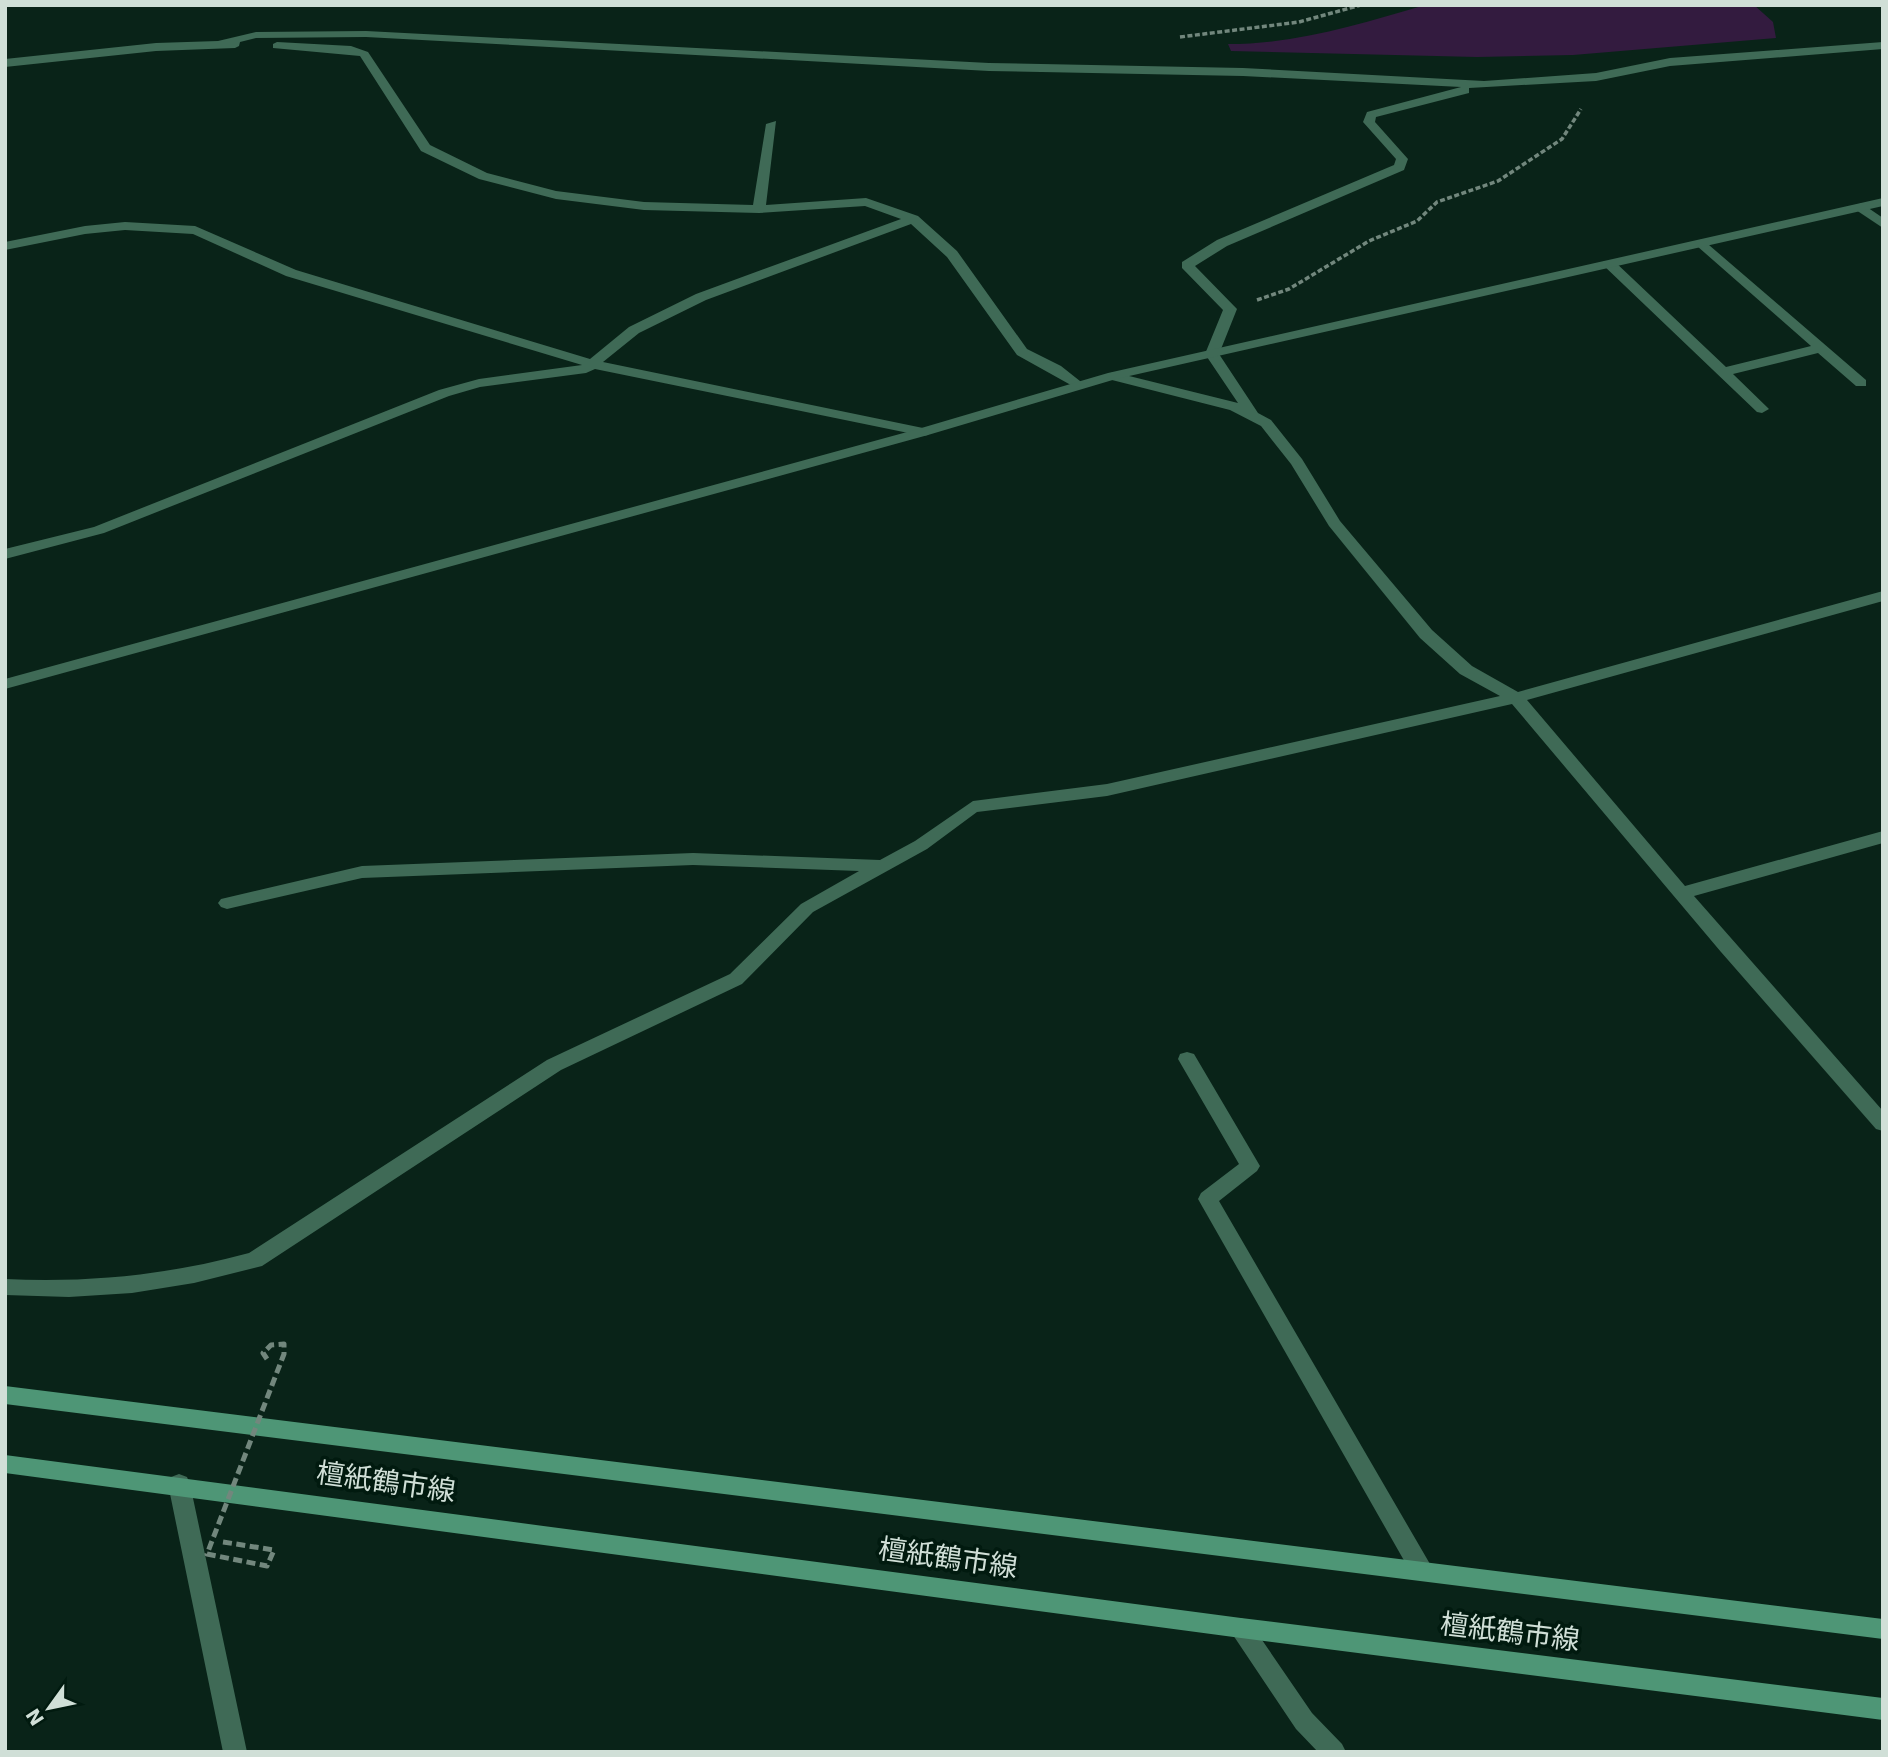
<svg xmlns="http://www.w3.org/2000/svg" width="1888" height="1757" font-family="'DejaVu Sans','Noto Sans JP',sans-serif">
	<style>
		.green { fill: #331b3f }
		.lines { fill: none; stroke-linecap: round; stroke-linejoin: round }
		.path { stroke: #72877d; stroke-width: 3.5; stroke-dasharray: 5 2.5; stroke-linecap: butt }
		.minor { fill: #3f6a56; fill-rule: evenodd }
		.tertiary { fill: #3f6a56; fill-rule: evenodd }
		.secondary { fill: #4e9676; fill-rule: evenodd }
		.path-bridge { stroke: #72877d; stroke-width: 5; stroke-dasharray: 9 4.5; stroke-linecap: butt }
		.labels { text-anchor: middle; dominant-baseline: central; stroke-width: 7; stroke-linejoin: round; paint-order: stroke }
		.near-street-label { font-size: 28px; fill: #d0dfd7; stroke: #011a0f }
	</style>
	<rect width="100%" height="100%" fill="#092318"/>
	<path class="green" d="M1425 5H1754L1773 22 1776 38 1573 55 1477 57 1231 51 1228 44C1297 44 1360 24 1425 5Z"/>
	<g class="lines">
		<path class="path" d="M1180 37 1299 22 1361 5
			M1257 300 1289 289 1369 241 1417 221 1437 202 1498 181 1562 139 1581 109"/>
		<path class="minor" d="M366 31 989 63 1243 68 1484 81 1596 73 1670 58 1883 42V49L1670 66 1596 81 1469 88V93L1376 117 1375 122 1408 159 1404 170 1227 246 1195 266 1237 309 1219 354 1258 413 1271 420 1302 459 1340 521 1432 630 1472 666 1518 692 1883 591V601L1527 700 1685 886 1883 831V843L1694 896 1883 1111V1131L1876 1129 1721 952 1512 704 1107 796 977 812 927 849 813 912 742 984 561 1070 262 1266 194 1283 132 1293 69 1297 5 1295V1279C88 1283 169 1275 249 1253L547 1060 730 974 801 904 859 871 693 865 362 878 227 909 221 907 218 903 221 899 362 866 693 853 880 860 915 841 973 801 1107 784 1500 696 1460 674 1420 638 1329 526 1291 464 1261 426 1230 410 1108 379 1106 376 1113 372 1238 403 1205 354 1223 310 1182 268V262L1217 240 1394 165 1396 159 1363 122 1367 112 1461 87 1243 76 989 71 366 37 256 38 240 42 239 46 235 48 156 51 5 67V59L156 43 218 41 256 32Z
			M277 42 351 46 368 52 430 145 487 173 556 191 644 202 753 205 766 124 776 121 766 205 866 198 918 216 957 251 1027 349 1061 366 1085 385 1078 389 1017 355 947 257 911 224 706 300 639 333 603 362 923 428 930 432 928 435 923 436 595 369 586 373 480 387 449 396 104 533 5 559V549L94 527 439 390 479 379 582 365 286 276 193 234 125 230 85 234 5 250V242L85 226 125 222 195 226 296 270 590 359 629 327 696 294 901 219 865 206 759 213 644 210 556 199 479 179 421 151 360 56 273 48V44Z
			M1861 203 1883 218V228L1856 210 1855 207Z
			M1702 239 1866 380V386H1856L1818 353 1733 374 1769 409 1762 413 1757 412 1602 264 1604 261H1614L1726 367 1811 346 1697 246 1695 243Z
			M1187 1052 1194 1054 1260 1166 1257 1171 1219 1201 1430 1564 1433 1571 1430 1578 1422 1581 1414 1578 1198 1199 1201 1193 1239 1164 1178 1059 1180 1054Z
			M179 1474 187 1477 190 1484 247 1752H223L168 1484 171 1477Z
			M1241 1618 1249 1621 1312 1713 1342 1744 1346 1752H1318L1296 1729 1233 1635 1230 1628 1233 1621Z"/>
		<path class="tertiary" d="M1883 198V206L1116 379 928 435 5 689V679L918 429 1108 373Z"/>
		<path class="secondary" d="M5 1386 1883 1619V1639L5 1404Z
			M5 1455 1241 1618 1883 1698V1720L1241 1638 5 1473Z"/>
		<path class="path-bridge" d="M223 1542 274 1550 267 1566 207 1554 284 1354V1344L271 1345 263 1353 267 1359"/>
	</g>
	<g class="labels">
		<g class="near-street-label">
			<text transform="translate(386 1482) rotate(8)">檀紙鶴市線</text>
			<text transform="translate(948 1558) rotate(8)">檀紙鶴市線</text>
			<text transform="translate(1510 1632) rotate(7)">檀紙鶴市線</text>
		</g>
	</g>
	<rect width="1888" height="1757" fill="none" stroke="#d0dfd7" stroke-width="14"/>
	<g transform="translate(49 1708) rotate(237)" stroke="#011a0f" stroke-width="5" paint-order="stroke">
	<path d="M0-5L12 26L0 18L-12 26Z" fill="#d0dfd7"/>
	<text y="-10" font-size="19" font-weight="bold" text-anchor="middle" fill="#d0dfd7">N</text>
	</g>
</svg>
